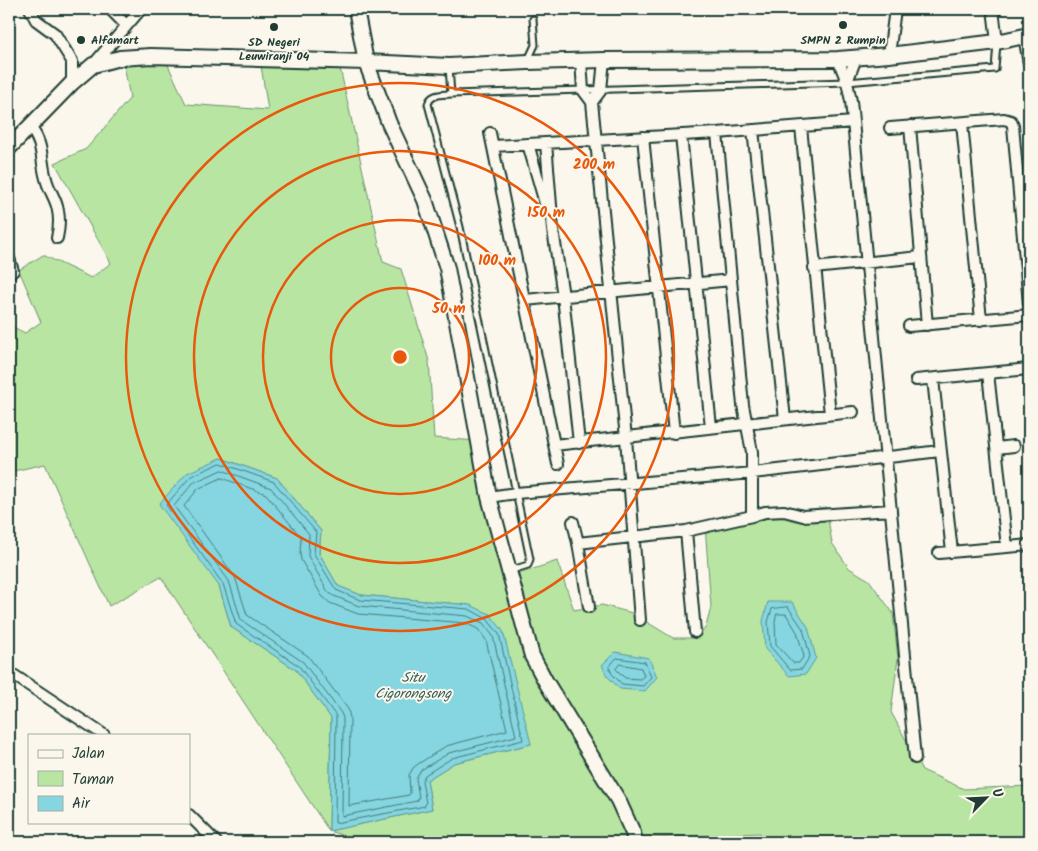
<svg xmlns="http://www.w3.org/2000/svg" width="1038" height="851" font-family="Kalam,sans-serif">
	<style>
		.green { fill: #b9e5a3; stroke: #6c916c; fill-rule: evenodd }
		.water { fill: #85d6e0; stroke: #5c999b }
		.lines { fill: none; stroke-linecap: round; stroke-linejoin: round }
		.shore { stroke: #487a79; stroke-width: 1 }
		.lane-casing { stroke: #1f3d34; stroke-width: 9 }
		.street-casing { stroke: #1f3d34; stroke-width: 14 }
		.secondary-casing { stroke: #1f3d34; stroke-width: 18 }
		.lane { stroke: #fbf7ec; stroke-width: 5 }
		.street { stroke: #fbf7ec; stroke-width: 10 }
		.secondary { stroke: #fbf7ec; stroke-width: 14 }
		.ring { fill: none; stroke: #e8590c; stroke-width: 2.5 }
		.poi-dot { fill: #1f3d34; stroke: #fbf7ec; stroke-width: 2 }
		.labels { text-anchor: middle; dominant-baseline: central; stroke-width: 4; stroke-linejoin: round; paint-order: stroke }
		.poi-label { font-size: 12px; font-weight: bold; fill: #1f3d34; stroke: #fbf7ec }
		.water-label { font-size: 14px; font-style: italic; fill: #335c56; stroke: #fbf7ec }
		.centre { fill: #e8590c; stroke: #fbf7ec; stroke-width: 2.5 }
		.ring-label { font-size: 15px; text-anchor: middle; font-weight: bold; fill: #e8590c; stroke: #fbf7ec; stroke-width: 4; stroke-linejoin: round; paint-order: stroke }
	</style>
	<rect width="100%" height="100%" fill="#fbf7ec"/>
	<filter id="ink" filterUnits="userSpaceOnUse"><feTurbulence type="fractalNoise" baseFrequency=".02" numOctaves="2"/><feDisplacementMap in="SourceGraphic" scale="10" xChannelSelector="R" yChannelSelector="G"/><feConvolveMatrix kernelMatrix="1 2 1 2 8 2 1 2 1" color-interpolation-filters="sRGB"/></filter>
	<g filter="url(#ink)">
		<path class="green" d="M167 63 186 104 268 110 261 66 340 68 383 262 401 269 429 361 434 438 478 441 507 578 557 561 574 610 602 605 632 613 673 638H696L706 627 711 607 705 525 826 507 832 543 849 568 869 580 893 613 898 658 891 712 922 770 964 789 1029 786V842H761L760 833 633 839 610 842H364L329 831 161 577 109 606 45 464 9 472V325L25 333 41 322 19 270 43 255 91 278 111 263 55 163 86 149 130 98 124 65ZM221 458 277 478 321 531 319 553 338 586 361 595 470 605 531 744 454 763 427 780 432 809 329 831 331 718 296 670 231 627 219 586Z"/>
		<path class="water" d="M221 458 277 478 321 531 319 553 338 586 361 595 470 605 490 614 503 631 531 744 454 763 427 780 432 809 329 831 331 718 296 670 231 627 219 586 159 504 187 473Z
			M768 602H792L808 627 816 658 806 674 789 676 765 649 763 621Z
			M615 652 649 658 657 677 645 691 620 689 607 676 602 665Z"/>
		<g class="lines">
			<path class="shore" d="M221 463 274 482 316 532 314 554 336 590 360 600 469 609 487 619 499 634 523 740 452 758 425 775 422 781 426 803 425 806 335 823 336 716 299 666 236 624 223 584 166 505 190 477Z
				M222 470 271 488 309 534 308 556 328 592 334 596 359 606 467 616 483 623 493 636 516 736 449 753 421 770 416 778 419 798 417 801 342 816 343 718 341 713 303 662 241 620 229 581 174 506 193 483Z
				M222 478 266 494 301 537 300 553 301 560 322 596 330 603 358 614 465 623 478 629 486 640 507 730 446 746 418 764 413 768 409 775 410 793 409 795 349 806 350 718 348 709 308 656 247 615 235 577 184 506 198 489Z
				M788 607 803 629 810 656 802 669 790 670 770 646 768 622 772 609Z
				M777 614H786L797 632 804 656 799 663H793L776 644 775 622Z
				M617 658 645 662 651 677 643 686 622 684 612 674 609 667Z
				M620 664 641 668 644 676 640 679 625 678 616 669Z"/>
			<defs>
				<path id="lane" d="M528 60 535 45 533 19
					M449 67 451 94
					M509 571 528 565 530 559 460 227 428 104C431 93 442 95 451 94L847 82 995 69 997 43"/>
				<path id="street" d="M30 9 36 20 55 34 72 61V83
					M110 9 126 25
					M993 9 997 42
					M1024 36 1029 64
					M889 55 895 9
					M838 59 847 82 851 101 915 758
					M581 61 583 90 592 102 626 438 640 620
					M93 65 141 9
					M847 82 856 58
					M592 102 601 90 604 60
					M962 123 981 320
					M910 126 927 325
					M30 127C45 145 40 162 47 182 50 192 57 201 58 211 60 221 59 229 57 238
					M801 127 830 414
					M890 128 1004 119 1011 121 1013 126 1029 304
					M753 130 785 419
					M490 133 558 464
					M681 135 711 427
					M643 137 674 433
					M546 143 553 230 563 296 579 443
					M528 144 547 210
					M493 146 717 133 853 122
					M9 258 13 271
					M814 268 920 257
					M525 300 731 280
					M909 326 1029 315
					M988 373 1007 547
					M933 379 952 552
					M916 380 1029 369
					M554 445 853 412
					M997 448 1014 446
					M489 497 516 493 753 473 940 451
					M752 516 765 512 784 511 803 516 891 510
					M573 522 578 543 589 607
					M686 531 695 632
					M578 543 686 531 752 516V452L743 405 717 133
					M939 553 1029 545
					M9 672 104 735
					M189 815 216 842"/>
				<path id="secondary" d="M356 9 366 62 389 123 425 200 447 268 489 497 532 656 546 682 618 800 633 833 635 842
					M9 148 72 83 93 65 120 58 151 56 366 62 449 66 528 62 604 60 838 59 889 55 997 42 1029 35"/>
			</defs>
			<use href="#lane" class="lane-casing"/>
			<use href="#street" class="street-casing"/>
			<use href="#secondary" class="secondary-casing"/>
			<use href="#lane" class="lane"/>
			<use href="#street" class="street"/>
			<use href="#secondary" class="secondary"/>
		</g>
	</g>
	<g class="ring">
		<circle cx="400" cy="357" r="69"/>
		<circle cx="400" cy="357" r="137"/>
		<circle cx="400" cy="357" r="206"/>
		<circle cx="400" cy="357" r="274"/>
	</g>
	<g class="poi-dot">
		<circle cx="843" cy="25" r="5"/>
		<circle cx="274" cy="27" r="5"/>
		<circle cx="81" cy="40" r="5"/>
	</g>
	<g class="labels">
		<g class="poi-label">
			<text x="91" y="40" text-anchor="start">Alfamart</text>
			<text x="843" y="40">SMPN 2 Rumpin</text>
			<text x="274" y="42">SD Negeri<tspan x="274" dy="14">Leuwiranji 04</tspan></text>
		</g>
		<g class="water-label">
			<text x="413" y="678">Situ<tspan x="413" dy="16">Cigorongsong</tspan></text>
		</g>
	</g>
	<circle cx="400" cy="357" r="8" class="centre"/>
	<g class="ring-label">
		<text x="594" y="169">200 m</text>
		<text x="546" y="217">150 m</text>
		<text x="497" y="265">100 m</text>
		<text x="449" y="313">50 m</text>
	</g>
	<rect width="1038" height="851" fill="none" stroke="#fbf7ec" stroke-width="30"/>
	<rect x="15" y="15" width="1008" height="821" fill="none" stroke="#1f3d34" stroke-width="2" filter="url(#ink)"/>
	<rect x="28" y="734" width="162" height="90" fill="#fbf7ec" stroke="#a3ada2"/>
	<rect x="38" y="750" width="25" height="8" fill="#fbf7ec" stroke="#a3ada2"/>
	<text x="72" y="758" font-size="15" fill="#1f3d34">Jalan</text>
	<rect x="38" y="771" width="25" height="15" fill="#b9e5a3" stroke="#a3ada2"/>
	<text x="72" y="784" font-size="15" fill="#1f3d34">Taman</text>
	<rect x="38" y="796" width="25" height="15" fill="#85d6e0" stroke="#a3ada2"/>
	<text x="72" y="808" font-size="15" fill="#1f3d34">Air</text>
	<g transform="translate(986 798) rotate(66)" stroke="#fbf7ec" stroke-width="4" paint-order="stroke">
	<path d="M0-4L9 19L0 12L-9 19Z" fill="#1f3d34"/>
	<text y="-8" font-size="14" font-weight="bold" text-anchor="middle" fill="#1f3d34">U</text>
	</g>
</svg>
